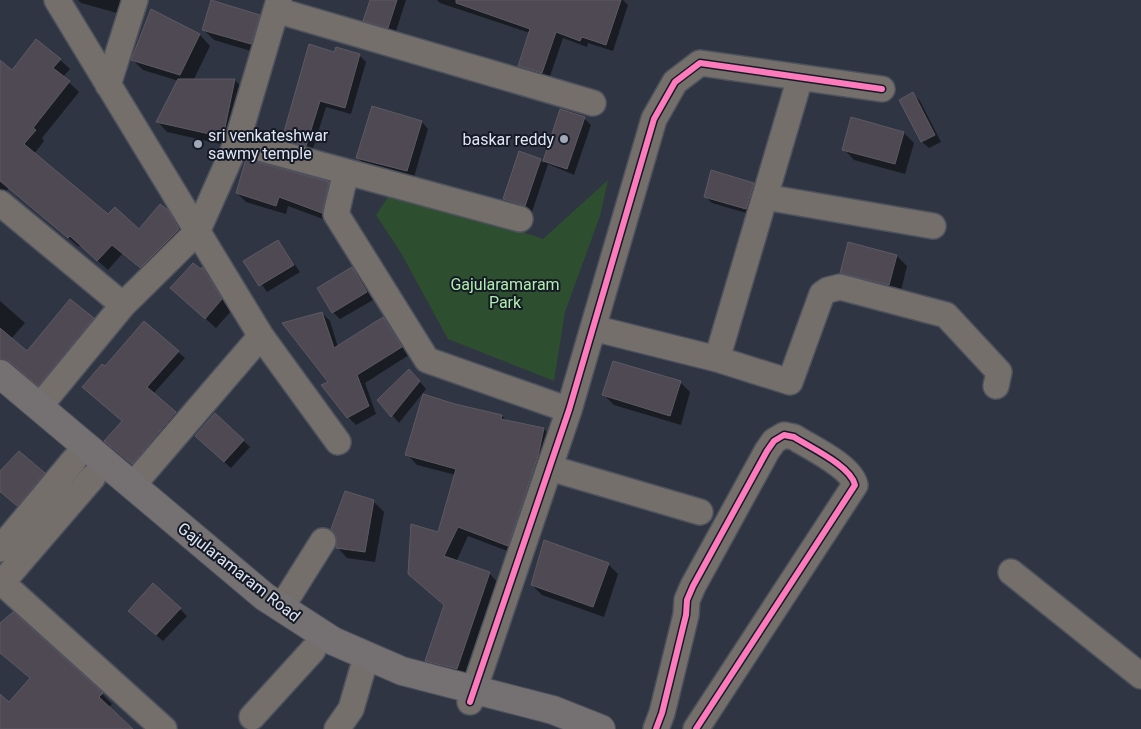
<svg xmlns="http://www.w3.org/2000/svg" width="1141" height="729" font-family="Roboto,sans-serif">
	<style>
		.green { fill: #2d4f2f }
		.shadow { fill: #0007 }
		.building { fill: #4f4954; stroke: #5c5963 }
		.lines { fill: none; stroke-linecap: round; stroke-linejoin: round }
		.minor-casing { stroke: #4d525d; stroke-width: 28 }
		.major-casing { stroke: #4d525d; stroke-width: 30 }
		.minor { stroke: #756f6c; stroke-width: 25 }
		.major { stroke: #757071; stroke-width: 28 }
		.cycleway-casing { stroke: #151a25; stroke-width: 9 }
		.cycleway { stroke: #fd7abc; stroke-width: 6 }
		.poi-dot { fill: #a1a8b7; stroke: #151a25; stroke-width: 2 }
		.labels { text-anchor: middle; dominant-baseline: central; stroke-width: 4; stroke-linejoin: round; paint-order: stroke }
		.poi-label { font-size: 16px; fill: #dfe6f6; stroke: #151a25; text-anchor: start }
		.park-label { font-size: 16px; fill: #aeecab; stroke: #151a25 }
		.street-label { font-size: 16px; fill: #dfe6f6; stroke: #151a25 }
	</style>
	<rect width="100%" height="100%" fill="#2f3542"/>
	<path class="green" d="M608 180 600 216 565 312 554 381 448 339 401 253 376 215 390 194 438 203 543 239Z"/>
	<path class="shadow" d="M78 0H121L117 13 81 3Z
		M372 0H406L395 34 372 27 365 20Z
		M437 0H623L628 5 613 51 588 43 587 47 563 38 549 79 526 72 519 66 530 33 440 3Z
		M151 11 200 35 210 46 193 81 235 80 245 90 234 147 167 132 157 121 179 81 143 70 133 60Z
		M259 16 269 26 261 54 214 40 203 29Z
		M335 54 359 55 366 62 351 114 326 107 312 152 290 146 283 139Z
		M60 60 70 69 63 77 79 92 42 138 44 141 34 154 108 216 140 231 167 211 177 222 188 240 150 277 122 254 108 270 80 245 79 247 9 188 0 197V62L12 72Z
		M913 94 920 101 941 142 929 148 922 142 901 100Z
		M561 110 584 118 591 125 574 175 548 164 532 212 511 206 504 199 540 160 543 163Z
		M422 122 428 129 414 177 364 164 357 157Z
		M904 133 914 143 905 174 854 160 844 149Z
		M328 183 337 192 331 222 288 206 286 214 246 202 237 193Z
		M753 184 760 191 753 215 712 203 705 196Z
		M278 241 300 272 267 292 245 261Z
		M897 256 907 266 900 295 851 283 841 273Z
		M203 269 213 279 232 310 216 328 182 298Z
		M352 269 359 276 373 300 340 319 333 312Z
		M0 301 25 323 11 339 27 353 93 319 101 327 47 393 0 352Z
		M322 313 330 321 338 347 383 318 391 326 409 355 365 383 376 414 356 425 348 417 330 383Z
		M178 352 185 358 153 394 182 420 139 470 112 448 123 421 105 368Z
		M416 377 426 389 399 423 379 400Z
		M680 382 690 392 681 425 614 405 604 395Z
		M454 405 502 416 508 422 544 429 554 439 518 555 468 536 456 562 489 573 499 584 467 679 437 671 426 660 445 606 439 533 456 475 417 465 407 454Z
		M216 415 250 447 231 468 203 443Z
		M0 473 44 474 54 484 28 515 0 493Z
		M373 501 384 512 375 562 347 558 337 547Z
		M608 564 618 574 604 617 542 595 532 585Z
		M180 609 187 616 163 641 137 618Z
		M0 625 102 694 112 704 109 707 132 729H0V695L9 704 31 679 0 653Z"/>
	<path class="building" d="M211 0 260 15 251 44 202 30Z
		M370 0H397L388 28 363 21Z
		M456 0H621L606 45 582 37 580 41 556 32 542 73 518 66 530 29 456 3Z
		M151 9 200 34 180 75 131 60Z
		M36 39 61 59 53 68 70 81 33 128 36 130 24 144 108 214 115 207 139 229 160 204 168 210 179 229 140 268 112 245 97 261 70 236 68 238 0 181V60L12 70Z
		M309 44 334 52 336 47 360 54 345 108 320 101 306 146 282 139Z
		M178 79H235L223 137 156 122Z
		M913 92 935 135 921 142 899 100Z
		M372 106 422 121 407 171 356 158Z
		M560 109 585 117 567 169 543 161Z
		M851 117 904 132 895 164 842 150Z
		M519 151 541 159 525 206 503 199Z
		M246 159 329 182 322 213 279 197 276 206 236 193Z
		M711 170 754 183 746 209 704 197Z
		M278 240 294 265 259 286 243 261Z
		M848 242 897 255 889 285 840 273Z
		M193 263 201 269 202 267 222 299 205 319 170 288Z
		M352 267 367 292 332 313 317 288Z
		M70 299 94 318 38 386 10 362 0 359V328L27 351Z
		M322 312 334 348 383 317 402 347 357 375 369 406 347 418 321 385 328 382 282 323Z
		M144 321 179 351 147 387 176 412 132 464 104 441 122 421 82 387 102 364 105 366Z
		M613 361 681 381 670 416 602 395Z
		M409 369 420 381 391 417 377 400Z
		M423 394 455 404 502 415 501 419 544 428 538 456 508 546 458 527 444 556 490 572 457 669 425 661 444 605 408 574 411 524 438 532 456 469 405 455Z
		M215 413 244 440 224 462 195 436Z
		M19 451 45 473 17 506 0 492V471Z
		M345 491 374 500 365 552 336 548V535L331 529Z
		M544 540 609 563 593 607 531 585Z
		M153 583 181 608 156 635 128 611Z
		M13 612 103 693 99 697 133 729H0V694L9 702 30 678 0 653V623Z"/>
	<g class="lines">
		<defs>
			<path id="minor" d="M57 0 261 336 338 442
				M276 10 593 103
				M108 85 135 0
				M237 142 520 219
				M346 172 336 214 427 360 569 410
				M765 197 933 226
				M0 203 123 305
				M593 328 717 359 790 382 822 294 828 290 840 287 946 315 999 372 996 386
				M717 359 800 78
				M39 407 123 305 197 232 237 142 279 0
				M550 468 700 512
				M132 486 261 336
				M0 549 74 460
				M1011 572 1141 676
				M0 581 164 729
				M0 585 93 477
				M281 608 323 541
				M470 702 569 410 654 119 675 82 700 63 882 89
				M252 717 313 650
				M337 729 351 709 362 671
				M656 729 662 713 686 615 687 600 693 586 767 451 774 441 784 435 794 437C811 448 851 466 855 485L696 729"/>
			<path id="major" d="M0 374 265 597 333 641 402 671 553 710 601 729"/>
		</defs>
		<use href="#minor" class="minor-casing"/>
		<use href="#major" class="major-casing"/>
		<use href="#minor" class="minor"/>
		<use href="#major" class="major"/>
		<defs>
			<path id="cycleway" d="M470 702 569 410 654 119 675 82 700 63 882 89
				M656 729 662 713 686 615 687 600 693 586 767 451 774 441 784 435 794 437C811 448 851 466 855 485L696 729"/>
		</defs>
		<use href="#cycleway" class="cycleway-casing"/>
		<use href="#cycleway" class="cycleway"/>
	</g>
	<g class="poi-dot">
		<circle cx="564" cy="139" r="5"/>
		<circle cx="198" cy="144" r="5"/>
	</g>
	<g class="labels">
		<g class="poi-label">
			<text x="208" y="135">sri venkateshwar<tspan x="208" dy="18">sawmy temple</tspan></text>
			<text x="554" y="139" text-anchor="end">baskar reddy</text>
		</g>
		<g class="park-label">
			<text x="505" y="284">Gajularamaram<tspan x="505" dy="18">Park</tspan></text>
		</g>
		<g class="street-label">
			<text transform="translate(239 572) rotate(38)">Gajularamaram Road</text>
		</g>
	</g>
</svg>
